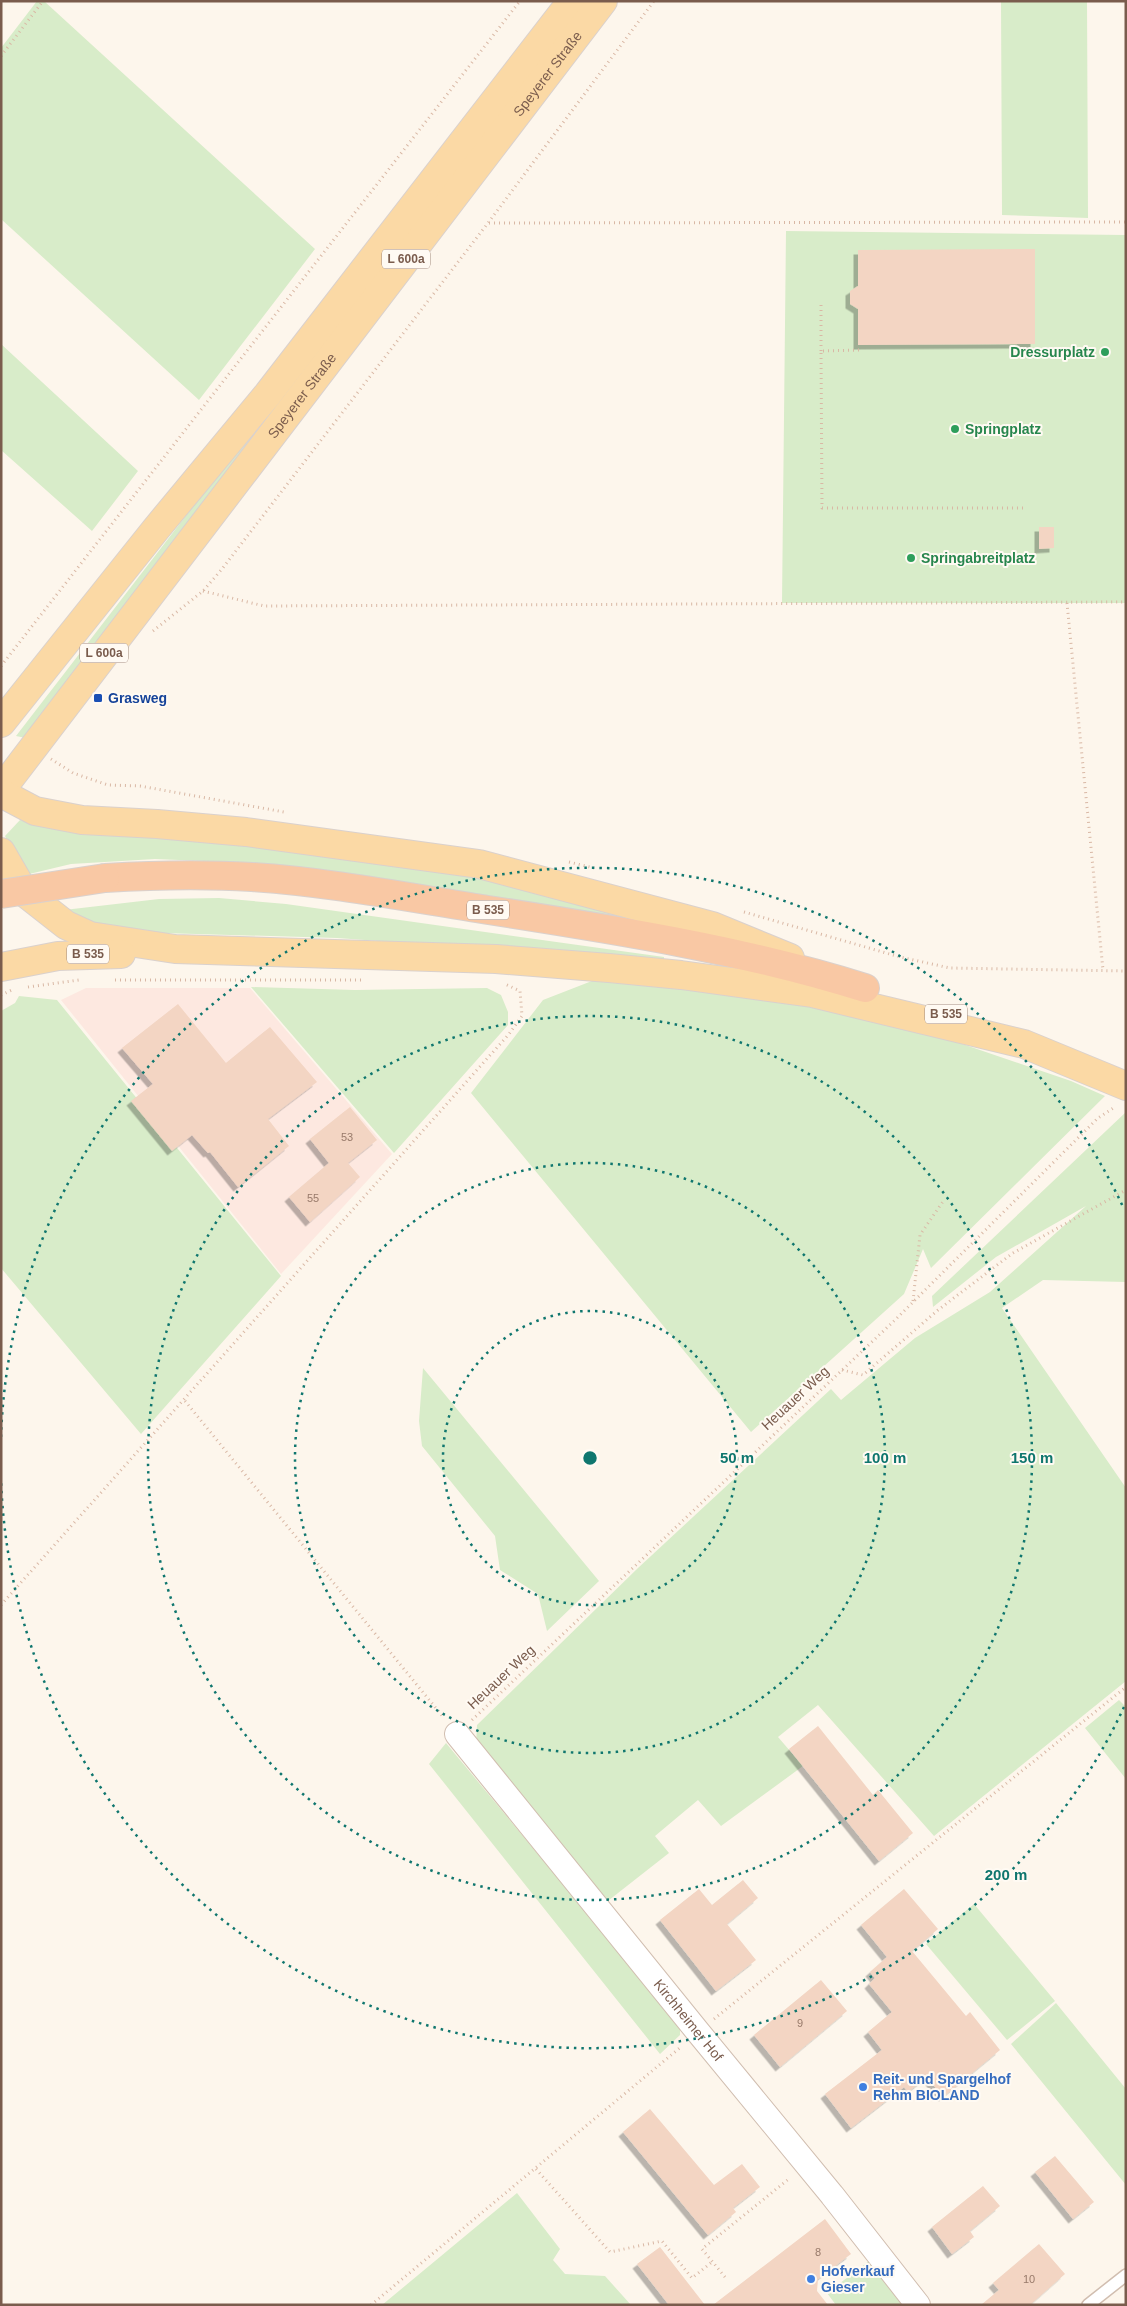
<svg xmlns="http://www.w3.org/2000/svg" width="1127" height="2306" font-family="Arial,sans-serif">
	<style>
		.commercial { fill: #fde8e0 }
		.green { fill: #d8ecc9 }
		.building { fill: #f3d5c3; filter: url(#shadow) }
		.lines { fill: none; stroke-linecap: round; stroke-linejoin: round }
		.service-casing { stroke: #d1beb0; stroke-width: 14 }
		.minor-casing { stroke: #d1beb0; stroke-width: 26 }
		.primary-casing { stroke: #dad1cd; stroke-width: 30 }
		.trunk-casing { stroke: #dad1cd; stroke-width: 30 }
		.path { stroke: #d9b8a5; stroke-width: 3; stroke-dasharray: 1 4; stroke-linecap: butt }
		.service { stroke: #fff; stroke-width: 11 }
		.minor { stroke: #fff; stroke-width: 24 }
		.primary { stroke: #fbd9a5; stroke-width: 28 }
		.trunk { stroke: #f9c8a4; stroke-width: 28 }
		.trunk-bridge-casing { stroke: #dad1cd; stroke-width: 30; stroke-linecap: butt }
		.trunk-bridge { stroke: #f9c8a4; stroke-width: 28 }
		.ring { fill: none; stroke: #0f766e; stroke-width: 2.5; stroke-dasharray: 2.5 5 }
		.leisure-dot { fill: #2e9e5b; stroke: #fffaf3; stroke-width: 2 }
		.transit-dot { fill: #1a4fb4; stroke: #fffaf3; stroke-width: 2 }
		.shop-dot { fill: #3f7fe0; stroke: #fffaf3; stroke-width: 2 }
		.labels { text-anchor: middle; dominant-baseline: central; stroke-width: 4; stroke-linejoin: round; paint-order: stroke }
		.number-label { font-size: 11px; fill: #987a6a }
		.shield { fill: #fffaf3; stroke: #a28b7f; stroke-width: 1 }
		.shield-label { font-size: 12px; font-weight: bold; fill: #7a5c4d }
		.street-label { font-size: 14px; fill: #7a5c4d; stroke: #fffaf3 }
		.leisure-label { font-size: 14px; font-weight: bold; fill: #27864d; stroke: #fffaf3; text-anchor: start }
		.transit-label { font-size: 14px; font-weight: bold; fill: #164399; stroke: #fffaf3; text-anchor: start }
		.shop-label { font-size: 14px; font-weight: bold; fill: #366cbe; stroke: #fffaf3; text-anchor: start }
		.centre { fill: #0f766e; stroke: #fffaf3; stroke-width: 2.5 }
		.ring-label { font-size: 15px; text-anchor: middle; font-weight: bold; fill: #0f766e; stroke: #fffaf3; stroke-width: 4; stroke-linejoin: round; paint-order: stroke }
	</style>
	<defs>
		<filter id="shadow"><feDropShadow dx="-4.5" dy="4.5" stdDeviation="0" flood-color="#0004"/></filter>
	</defs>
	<rect width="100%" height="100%" fill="#fdf6ec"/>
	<path class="commercial" d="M86 988H250L392 1154 281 1274 61 1000Z"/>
	<path class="green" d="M37 1H44L315 249 199 400 1 219V48Z
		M583 1H593L26 738 16 736Z
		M1001 1H1087L1088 218 1002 215Z
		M786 231 1126 235V603H782Z
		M1 344 138 471 92 531 1 450Z
		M20 820 70 830 148 833 373 858 501 882 667 924V930L366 876 252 863 155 859 71 864 25 875 5 836Z
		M219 898 286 904 664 957V961L337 938 128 932 91 925 64 910 159 899Z
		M597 979 802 1001 936 1035 1071 1081 1105 1096 931 1268 923 1249 904 1294 751 1432 471 1093 543 1000Z
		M251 987 355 990 487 988 501 995 508 1012V1025L394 1153Z
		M19 996 57 1000 281 1276 141 1434 1 1268V1011L15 1003Z
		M1126 1112V1282L1043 1280 1002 1308 1126 1488V1681L934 1836 818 1705 778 1737 803 1766 721 1826 698 1800 655 1836 669 1853 604 1904 476 1746 477 1725 638 1568 831 1389 841 1400 915 1338 990 1292 1086 1206 996 1257 933 1307 932 1296Z
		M423 1368 599 1581 547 1631 538 1594 500 1570 495 1536 422 1446 419 1421Z
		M1119 1700 1126 1707V1779L1085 1728Z
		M446 1743 677 2022 680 2028V2035L660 2054 429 1764Z
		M974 1904 1055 2001 1007 2040 926 1944Z
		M1056 2003 1126 2089V2185L1011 2044Z
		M517 2193 560 2249 553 2260 565 2274 605 2276 631 2305H382Z
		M873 2258 910 2305H836L827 2293Z"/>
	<path class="building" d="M1035 249V344L858 345V309L850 304V291L858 286V250Z
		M1039 527H1054V548L1039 549Z
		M178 1004 226 1063 270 1027 317 1082 268 1119 289 1146 238 1187 210 1152 208 1153 192 1135 172 1151 131 1101 153 1084 122 1048Z
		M350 1107 377 1140 348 1163 360 1177 310 1222 289 1197 329 1163 310 1139Z
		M818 1726 873 1795 878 1790 913 1833 879 1861 789 1749Z
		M743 1880 758 1898 727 1924 756 1960 716 1991 660 1920 699 1889 712 1905Z
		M904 1889 938 1929 912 1951 966 2016 970 2012 1000 2050 943 2097 927 2077 908 2092 904 2087 851 2128 825 2094 882 2050 868 2032 892 2012 869 1984 875 1978 870 1972 887 1957 861 1925Z
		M821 1980 847 2011 780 2067 754 2035Z
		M650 2109 714 2185 742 2164 760 2187 733 2208 736 2212 708 2235 623 2132Z
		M1055 2156 1094 2202 1073 2219 1035 2172Z
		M983 2186 1000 2206 970 2231 974 2237 952 2254 932 2227Z
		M825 2219 851 2254 818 2279 817 2291 828 2305H713Z
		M1039 2244 1065 2274 1030 2305H981L999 2290 993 2283Z
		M660 2247 705 2305H669L637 2264Z"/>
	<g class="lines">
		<defs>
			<path id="service" d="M1088 2305 1126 2275"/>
			<g id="minor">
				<path id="s1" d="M457 1734 698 2032 832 2195 918 2305"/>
			</g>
			<g id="primary">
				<path d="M1 723 156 529 268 394 572 1"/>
				<path id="s2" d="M1 790 603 1"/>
				<path d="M1 793 35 811 82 820 157 824 246 832 479 864 712 926 790 958"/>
				<path d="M1 852 24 892 66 925 90 936 175 949 496 959 609 968 681 975 812 993 1024 1044 1126 1086"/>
				<path d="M1 967 58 956 121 954"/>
			</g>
			<path id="trunk" d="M105 878C154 875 203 874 252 877 329 882 406 897 482 909 611 929 741 949 865 988"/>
		</defs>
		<use href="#service" class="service-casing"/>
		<use href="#minor" class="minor-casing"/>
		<use href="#primary" class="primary-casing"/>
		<use href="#trunk" class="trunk-casing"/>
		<path class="path" d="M1 56 43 1
			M489 223 1126 222
			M859 350 821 351 822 508H1024
			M821 351V301
			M203 591 264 606 1126 602
			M1067 603 1103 970
			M153 631 203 591 222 569 488 223 654 1
			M1 666 520 1
			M51 759 73 773 108 785 140 786 284 812
			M569 862 594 868
			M744 912 900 957 950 968 1126 971
			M115 980H361
			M28 987 79 980
			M1 995 12 990
			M913 1301 920 1235 944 1200
			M842 1370 863 1375 938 1310 1013 1253 1126 1190
			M185 1401 444 1718
			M1 1605 509 1034 522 1016 520 991 505 984
			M472 1720 894 1321 1098 1118 1115 1107
			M714 2019 1126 1687
			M536 2169 610 2252 662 2241 692 2278 712 2262
			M725 2277 702 2249 790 2178
			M371 2305 682 2046"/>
		<use href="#service" class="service"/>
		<use href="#minor" class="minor"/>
		<use href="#primary" class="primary"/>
		<use href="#trunk" class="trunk"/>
		<defs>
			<path id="trunk-bridge" d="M1 894 105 878"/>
		</defs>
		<use href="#trunk-bridge" class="trunk-bridge-casing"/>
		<use href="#trunk-bridge" class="trunk-bridge"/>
	</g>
	<g class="ring">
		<circle cx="590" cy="1458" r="147"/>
		<circle cx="590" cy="1458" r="295"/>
		<circle cx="590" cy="1458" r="442"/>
		<path d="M1124 1707A589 589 0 0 1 1 1479M1 1437A589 589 0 0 1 1124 1209"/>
	</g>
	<g class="leisure-dot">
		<circle cx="1105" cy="352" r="5"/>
		<circle cx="955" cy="429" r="5"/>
		<circle cx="911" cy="558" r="5"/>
	</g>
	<rect class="transit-dot" x="93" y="693" width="10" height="10" rx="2.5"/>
	<g class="shop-dot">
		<circle cx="863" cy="2087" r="5"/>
		<circle cx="811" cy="2279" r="5"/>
	</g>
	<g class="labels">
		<g class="number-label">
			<text x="347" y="1137">53</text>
			<text x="313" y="1198">55</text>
			<text x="800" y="2023">9</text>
			<text x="818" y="2252">8</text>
			<text x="1029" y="2279">10</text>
		</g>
		<g class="shield">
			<rect x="382" y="249.5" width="48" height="19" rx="4"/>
			<rect x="80" y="643.5" width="48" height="19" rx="4"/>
			<rect x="467" y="900.5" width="42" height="19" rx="4"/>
			<rect x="67" y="944.5" width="42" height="19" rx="4"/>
			<rect x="925" y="1004.5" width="42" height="19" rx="4"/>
		</g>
		<g class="shield-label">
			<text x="406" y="259">L 600a</text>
			<text x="104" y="653">L 600a</text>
			<text x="488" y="910">B 535</text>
			<text x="88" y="954">B 535</text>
			<text x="946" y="1014">B 535</text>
		</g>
		<g class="street-label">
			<text stroke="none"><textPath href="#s2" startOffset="901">Speyerer Straße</textPath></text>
			<text stroke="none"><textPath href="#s2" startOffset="496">Speyerer Straße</textPath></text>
			<text transform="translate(795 1398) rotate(-43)">Heuauer Weg</text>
			<text transform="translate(501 1677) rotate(-43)">Heuauer Weg</text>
			<text stroke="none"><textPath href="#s1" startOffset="368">Kirchheimer Hof</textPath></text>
		</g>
		<g class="leisure-label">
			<text x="1095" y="352" text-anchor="end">Dressurplatz</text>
			<text x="965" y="429">Springplatz</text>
			<text x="921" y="558">Springabreitplatz</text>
		</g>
		<g class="transit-label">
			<text x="108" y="698">Grasweg</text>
		</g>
		<g class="shop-label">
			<text x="873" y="2079">Reit- und Spargelhof<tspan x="873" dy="16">Rehm BIOLAND</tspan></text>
			<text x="821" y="2271">Hofverkauf<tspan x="821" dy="16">Gieser</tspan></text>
		</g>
	</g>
	<circle cx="590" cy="1458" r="8" class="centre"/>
	<g class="ring-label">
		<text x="737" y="1463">50 m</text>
		<text x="885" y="1463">100 m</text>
		<text x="1032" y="1463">150 m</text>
		<text x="1006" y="1880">200 m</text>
	</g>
	<rect width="1127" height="2306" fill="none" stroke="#7a5c4d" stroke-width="5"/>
</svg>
